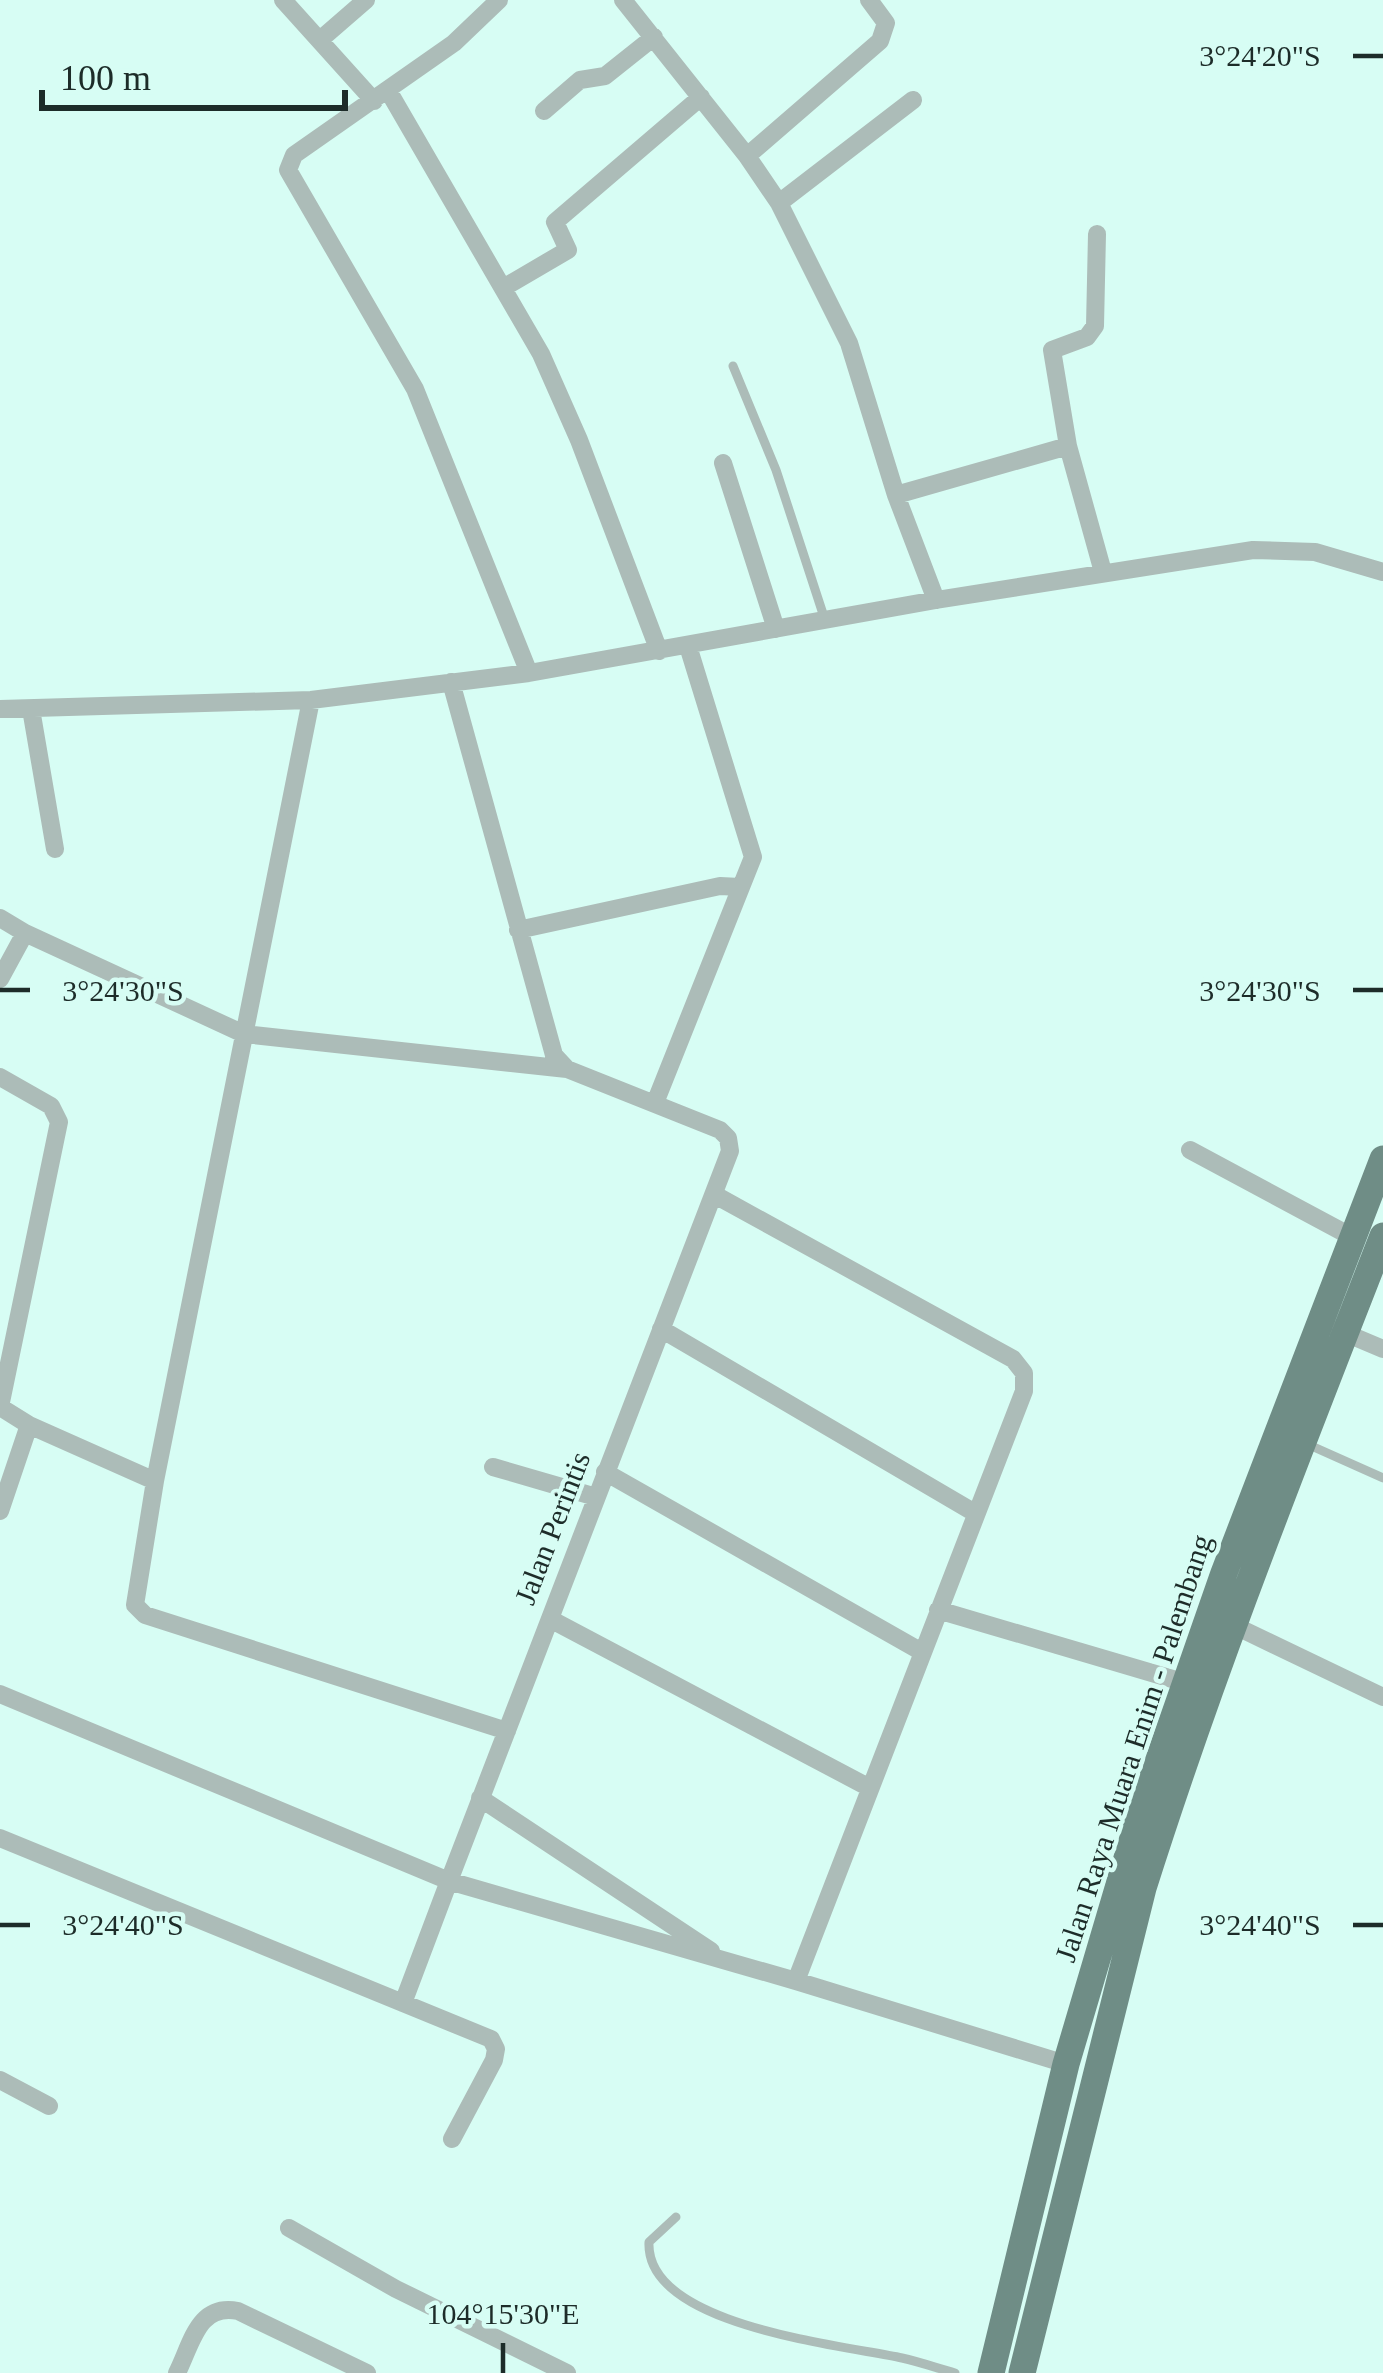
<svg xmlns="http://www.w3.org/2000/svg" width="1383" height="2373" font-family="Georgia,serif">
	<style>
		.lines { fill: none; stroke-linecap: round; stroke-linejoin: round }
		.service { stroke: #acbcb8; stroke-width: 9 }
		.minor { stroke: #acbcb8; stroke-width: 18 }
		.primary { stroke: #6f8d86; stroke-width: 27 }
		.ticks { fill: none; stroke: #1d2c29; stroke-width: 4.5 }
		.labels { text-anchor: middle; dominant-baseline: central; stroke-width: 9; stroke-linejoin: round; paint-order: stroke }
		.street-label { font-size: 30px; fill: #1d2c29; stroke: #d7fdf4 }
		.ticks-label { font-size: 30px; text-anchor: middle; fill: #1d2c29; stroke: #d7fdf4; stroke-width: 9; stroke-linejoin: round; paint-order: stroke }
	</style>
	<rect width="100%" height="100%" fill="#d7fdf4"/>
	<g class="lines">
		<path class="service" d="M733 366 776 470 825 620
			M1307 1444 1383 1478
			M676 2217 649 2242C645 2326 842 2345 902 2358 920 2362 937 2368 955 2373"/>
		<path class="minor" d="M283 0 374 101
			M499 0 454 43 294 155 288 170 415 389 529 673
			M623 0 747 156 779 203 849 343 896 495 936 600
			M321 39 366 0
			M389 92 541 354 579 440 659 651
			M544 111 580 80 605 76 654 37
			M747 156 880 41 886 23 869 0
			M779 203 913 100
			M1097 234 1095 326 1087 337 1052 350 1068 446 1103 572
			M503 288 568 250 555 222 701 97
			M723 463 776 629
			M896 495 1068 446
			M451 682 554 1055 567 1069 720 1130 728 1138 730 1151 449 1881 796 1981 1066 2064
			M311 700 155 1481 135 1605 145 1615 507 1731
			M0 709 311 700 529 673 936 600 1253 550 1315 552 1383 572
			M31 709 55 849
			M0 918 25 933 244 1034 567 1069
			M518 930 720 886 740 887
			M0 979 25 933
			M0 1077 51 1106 59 1122 0 1407 29 1425 155 1481
			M655 1103 753 857 688 646
			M1190 1150 1354 1238
			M715 1195 1013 1359 1024 1373V1391L796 1981
			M661 1329 975 1513
			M1338 1330 1383 1349
			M493 1467 596 1497
			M605 1472 922 1652
			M0 1511 29 1425
			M938 1610 1186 1683
			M550 1619 868 1787
			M1231 1624 1383 1697
			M0 1694 449 1881 403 2003
			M480 1798 711 1951
			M0 1838 491 2039 496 2049 494 2060 452 2139
			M0 2080 49 2106
			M289 2228 396 2289 567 2373
			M177 2373C192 2343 198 2303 238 2311L367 2373"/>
		<path class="primary" d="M991 2373 1066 2064 1140 1814 1224 1573 1383 1159
			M1022 2373 1143 1888C1213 1667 1299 1452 1383 1236"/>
	</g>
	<path class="ticks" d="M1353 56H1383M0 990H30M1353 990H1383M0 1925H30M1353 1925H1383M503 2343V2373"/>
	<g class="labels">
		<g class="street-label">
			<text transform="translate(552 1528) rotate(-69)">Jalan Perintis</text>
			<text transform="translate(1133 1748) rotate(-72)">Jalan Raya Muara Enim - Palembang</text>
		</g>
	</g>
	<g class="ticks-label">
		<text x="1260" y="66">3°24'20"S</text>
		<text x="123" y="1001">3°24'30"S</text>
		<text x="1260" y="1001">3°24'30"S</text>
		<text x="123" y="1935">3°24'40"S</text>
		<text x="1260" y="1935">3°24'40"S</text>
		<text x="503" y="2324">104°15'30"E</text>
	</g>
	<path d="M42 90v18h303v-18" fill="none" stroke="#1d2c29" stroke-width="6"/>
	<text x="60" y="90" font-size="36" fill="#1d2c29" stroke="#d7fdf4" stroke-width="9" paint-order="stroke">100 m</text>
</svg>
